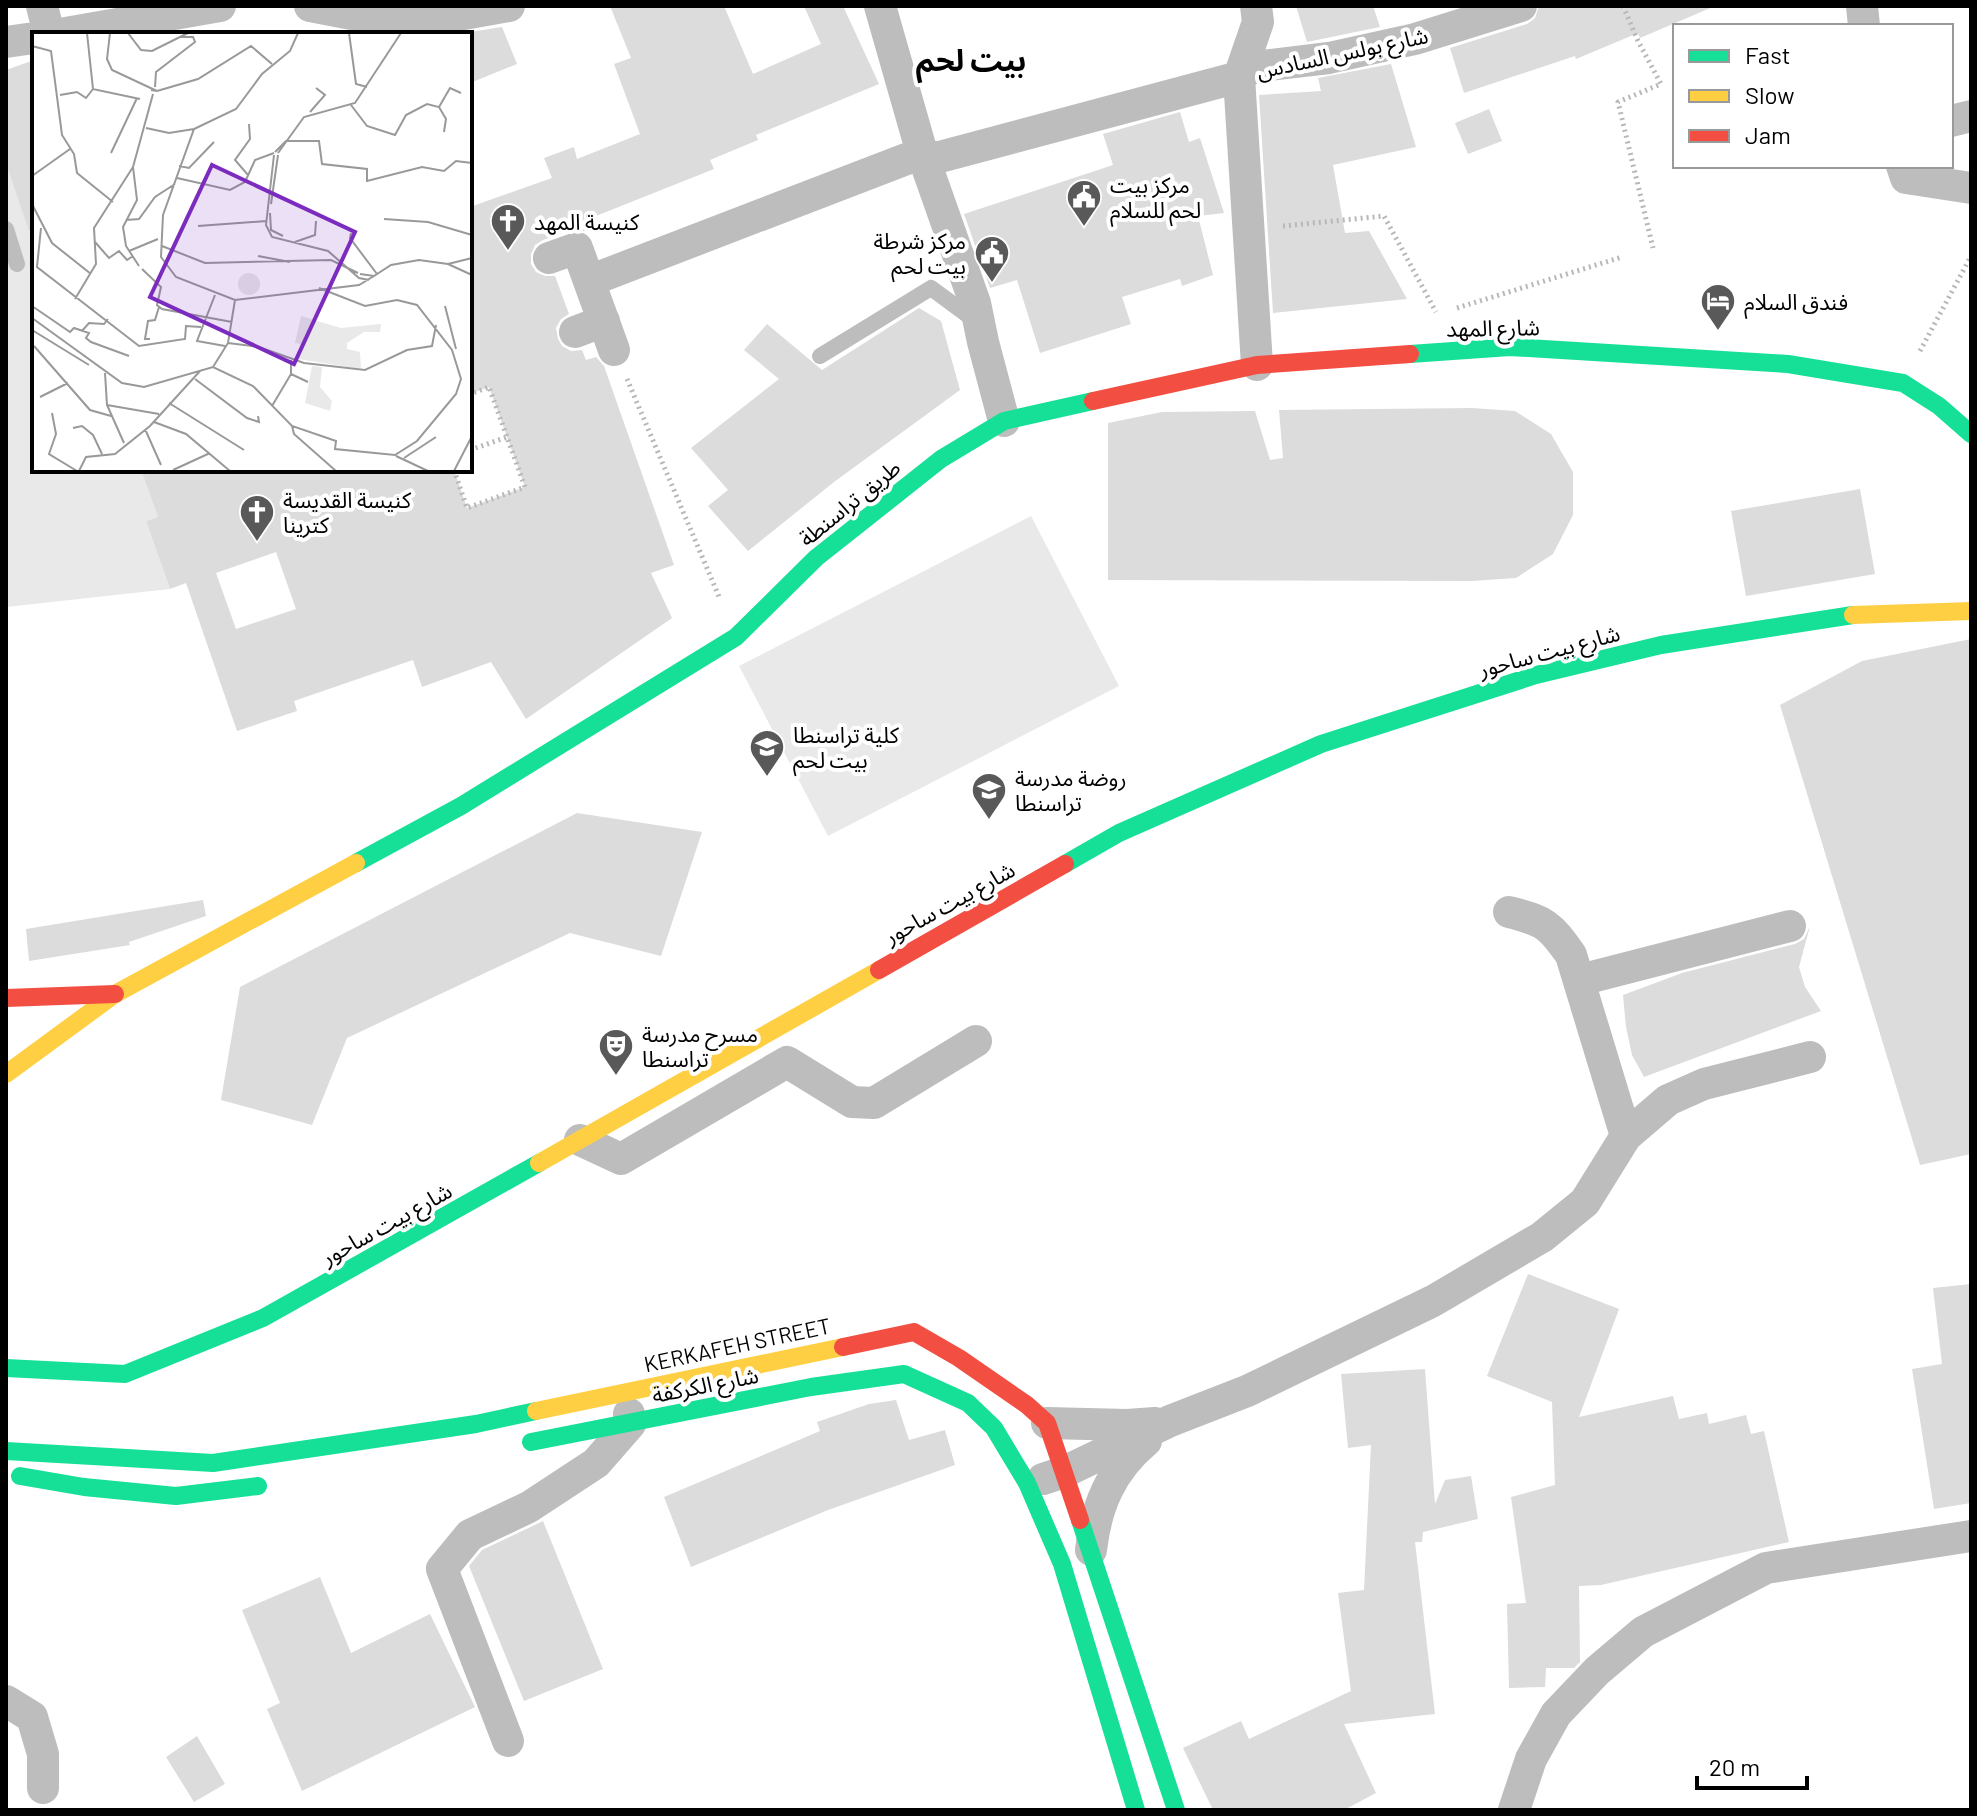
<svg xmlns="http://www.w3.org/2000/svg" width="1977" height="1816" font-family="Barlow,'Noto Sans Arabic',sans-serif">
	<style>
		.green { fill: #e9e9e9 }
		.building { fill: #dcdcdc; fill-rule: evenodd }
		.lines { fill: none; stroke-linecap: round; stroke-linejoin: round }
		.path { stroke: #b8b8b8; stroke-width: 5; stroke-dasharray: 2 4; stroke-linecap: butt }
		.lane { stroke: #bdbdbd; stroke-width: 16 }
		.street { stroke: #bdbdbd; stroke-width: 32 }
		.fast { stroke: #16e098; stroke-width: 18 }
		.slow { stroke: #ffcf43; stroke-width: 18 }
		.jam { stroke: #f24e42; stroke-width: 18 }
		.labels { text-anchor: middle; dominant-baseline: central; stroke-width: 8; stroke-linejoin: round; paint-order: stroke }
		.street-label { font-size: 22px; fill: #000; stroke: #fff }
		.poi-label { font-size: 22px; fill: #000; stroke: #fff; text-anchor: start }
		.district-label { font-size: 30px; font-weight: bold; fill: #000; stroke: #fff }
		.inset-road { fill: none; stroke: #999; stroke-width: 2 }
		.view { fill: #7b2cbf; fill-opacity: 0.15; stroke: #7b2cbf; stroke-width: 4 }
		.inset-edge { fill: none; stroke: #000; stroke-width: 4 }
	</style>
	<rect width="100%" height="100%" fill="#fff"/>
	<path class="green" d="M6 164 34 244V470H141L158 517 146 521 170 589 6 607Z
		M1031 516 1119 686 828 836 739 666Z"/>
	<path class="building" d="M610 6H724L753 74 821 44 804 6H843L879 84 756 135 758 140 710 160 714 169 596 216 599 225 584 231 571 230 543 240 535 245 531 254V264L536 272 545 276H555L569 314 561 319 556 328 558 339 562 346 571 351 582 350 586 360 596 357 604 366 674 565 651 573 672 618 526 719 491 662 422 687 413 660 294 701 297 711 237 731 186 583 170 589 146 521 158 517 141 470H454L467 508 525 487 489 387 470 394V207L552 178 544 158 574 147 577 159 640 134 614 64 631 58ZM276 552 296 609 236 629 216 573Z
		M1296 6H1373L1380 27 1307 42Z
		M1539 6H1715L1640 38 1638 33 1576 59 1575 56 1464 93 1450 48 1527 24 1535 18Z
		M502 27 517 64 470 83V32Z
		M34 60V230L29 231 6 164V70Z
		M1391 64 1416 147 1333 165 1345 233 1369 231 1407 299 1273 313 1259 95 1321 91 1318 78Z
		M1489 109 1502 141 1468 154 1455 123Z
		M1180 112 1189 142 1200 138 1224 213 1198 216 1213 275 1182 286 1180 279 1122 297 1131 324 1040 353 1017 280 990 288 964 214 1113 165 1103 134Z
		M919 308 941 321 960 390 834 482 748 551 708 506 728 490 691 448 779 379 744 350 767 324 822 370Z
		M1472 408 1515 411 1551 434 1573 472V515L1553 554 1516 578 1472 581 1108 580V423L1162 412 1255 411 1270 460 1283 458 1279 410Z
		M1860 489 1875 574 1746 596 1731 511Z
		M1971 639V1154L1920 1165 1780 705 1862 661Z
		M577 813 702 832 661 956 570 933 347 1038 312 1125 221 1100 240 987Z
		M203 900 206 916 129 942 130 945 29 961 26 929Z
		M1810 926 1799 967 1805 987 1821 1011 1644 1077 1632 1055 1626 1027 1623 995 1682 973 1795 944 1804 939Z
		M1528 1274 1619 1309 1579 1417 1673 1396 1679 1419 1707 1413 1709 1424 1746 1415 1751 1434 1764 1431 1789 1542 1601 1585 1579 1586 1580 1662 1574 1668H1546L1545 1687 1509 1688 1507 1604 1526 1603 1511 1497 1555 1485 1552 1402 1487 1376Z
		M1971 1284V1503L1934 1509 1912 1369 1942 1364 1933 1288Z
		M1425 1369 1435 1504 1445 1480 1471 1476 1478 1519 1423 1532 1422 1542H1415L1435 1714 1344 1724 1376 1793 1344 1810H1213L1183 1748 1241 1721 1249 1739 1351 1691 1338 1593 1364 1590 1371 1445 1348 1448 1341 1374Z
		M896 1400 909 1440 945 1430 955 1465 828 1510 691 1567 664 1497 820 1431 817 1422 869 1404Z
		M543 1521 603 1669 524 1701 469 1566 482 1550Z
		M320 1577 351 1653 430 1614 475 1707 302 1791 267 1709 280 1703 242 1610Z
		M197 1736 225 1784 194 1802 166 1757Z"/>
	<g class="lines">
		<path class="path" d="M1623 6 1638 41 1661 84 1618 102 1653 248
			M1283 226 1384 216 1436 312
			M1457 308 1622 257
			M1920 351 1971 256
			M627 379 720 599
			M470 450 507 437
			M454 470 467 508 525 487 489 387 470 394"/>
		<path class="lane" d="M6 229 17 264
			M820 356 931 288 977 322"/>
		<path class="street" d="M42 6 49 34
			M310 6 362 16 419 22 509 6
			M880 6 922 153 975 303 983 342 1004 421
			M1256 6 1258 22 1239 77 1257 365
			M1862 6 1864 26
			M60 34 220 6
			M6 42 34 38
			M1951 121 1971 116
			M1902 166 1906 178 1971 188
			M549 258 577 248 614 350
			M589 281 922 153 936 158 1239 77 1253 67 1329 58 1415 39 1521 6
			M575 332 604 321
			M1509 912C1545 921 1550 925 1571 955L1626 1136
			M1580 980 1790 926
			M580 1140 621 1159 787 1062 852 1102 874 1103 976 1041
			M1047 1423 1127 1425 1155 1423
			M1043 1479 1064 1472 1170 1421 1247 1391 1433 1301 1542 1237 1585 1202 1626 1136 1668 1100 1704 1084 1810 1057
			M1091 1550C1096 1506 1111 1470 1146 1441
			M6 1701 32 1717 43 1754V1788
			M508 1741 442 1569 470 1535 529 1507 596 1463 630 1424 629 1414
			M1514 1810 1531 1759 1556 1714 1597 1671 1643 1632 1766 1568 1971 1536"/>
		<path class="fast" d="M1410 354 1510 347 1788 364 1903 383 1939 406 1971 434
			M356 863 461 806 736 637 816 558 941 459 1004 421 1093 401
			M1065 864 1119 833 1321 744 1536 675 1661 645 1853 615
			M6 1368 125 1374 263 1318 539 1163
			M531 1442 811 1387 904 1374 968 1403 994 1428 1027 1483 1062 1564 1136 1810
			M6 1451 213 1463 476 1424 536 1411
			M20 1476 84 1487 176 1496 258 1486
			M1080 1520 1176 1810"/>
		<path class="slow" d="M1853 615 1971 611
			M6 1074 115 994 356 863
			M539 1163 879 970
			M536 1411 843 1347"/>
		<path class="jam" d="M1093 401 1257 365 1410 354
			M879 970 1065 864
			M6 998 115 994
			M843 1347 914 1332 959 1358 1027 1405 1047 1423 1080 1520"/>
	</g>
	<defs>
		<symbol id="civic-pin" viewBox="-11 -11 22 30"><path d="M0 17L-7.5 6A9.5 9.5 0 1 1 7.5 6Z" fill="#595959" stroke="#fff"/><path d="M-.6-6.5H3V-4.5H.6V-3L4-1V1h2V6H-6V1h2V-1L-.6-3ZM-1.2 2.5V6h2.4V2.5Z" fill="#fff"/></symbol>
		<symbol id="church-pin" viewBox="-11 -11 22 30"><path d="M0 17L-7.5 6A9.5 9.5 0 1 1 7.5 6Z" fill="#595959" stroke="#fff"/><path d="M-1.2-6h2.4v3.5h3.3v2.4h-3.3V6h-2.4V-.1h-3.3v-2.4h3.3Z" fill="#fff"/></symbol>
		<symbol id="hotel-pin" viewBox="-11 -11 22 30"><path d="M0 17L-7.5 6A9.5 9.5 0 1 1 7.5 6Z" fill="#595959" stroke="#fff"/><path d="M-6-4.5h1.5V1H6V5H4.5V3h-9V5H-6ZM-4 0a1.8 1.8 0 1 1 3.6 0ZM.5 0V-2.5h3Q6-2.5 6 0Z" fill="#fff"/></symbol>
		<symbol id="university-pin" viewBox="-11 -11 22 30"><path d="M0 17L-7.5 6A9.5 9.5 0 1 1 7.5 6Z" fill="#595959" stroke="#fff"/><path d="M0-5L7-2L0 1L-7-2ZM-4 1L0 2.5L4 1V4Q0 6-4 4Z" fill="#fff"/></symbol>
		<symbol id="school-pin" viewBox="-11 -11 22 30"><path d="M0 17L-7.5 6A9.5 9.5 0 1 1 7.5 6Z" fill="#595959" stroke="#fff"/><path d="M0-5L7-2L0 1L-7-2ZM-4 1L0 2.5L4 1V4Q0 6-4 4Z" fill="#fff"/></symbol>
		<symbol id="theatre-pin" viewBox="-11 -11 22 30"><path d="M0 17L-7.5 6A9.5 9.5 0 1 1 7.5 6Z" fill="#595959" stroke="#fff"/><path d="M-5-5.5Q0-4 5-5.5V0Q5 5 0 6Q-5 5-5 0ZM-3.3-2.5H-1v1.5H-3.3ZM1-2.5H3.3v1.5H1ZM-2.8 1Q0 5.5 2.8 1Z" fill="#fff"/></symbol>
	</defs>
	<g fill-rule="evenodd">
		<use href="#civic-pin" x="1064" y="177" width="40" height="54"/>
		<use href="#church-pin" x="488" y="201" width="40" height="54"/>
		<use href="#civic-pin" x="972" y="233" width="40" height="54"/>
		<use href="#hotel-pin" x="1698" y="281" width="40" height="54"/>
		<use href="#church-pin" x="237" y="492" width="40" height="54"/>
		<use href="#university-pin" x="747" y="727" width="40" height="54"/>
		<use href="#school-pin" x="969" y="770" width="40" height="54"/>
		<use href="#theatre-pin" x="596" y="1026" width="40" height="54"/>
	</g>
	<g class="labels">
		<g class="street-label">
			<text transform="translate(1342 52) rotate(-12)">شارع بولس السادس</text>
			<text transform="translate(1493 327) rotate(-1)">شارع المهد</text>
			<text transform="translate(849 502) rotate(-39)">طريق تراسنطة</text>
			<text transform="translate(1549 650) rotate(-15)">شارع بيت ساحور</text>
			<text transform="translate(949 902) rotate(-29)">شارع بيت ساحور</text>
			<text transform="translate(386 1223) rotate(-29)">شارع بيت ساحور</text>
			<text transform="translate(737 1344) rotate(-12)">KERKAFEH STREET</text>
			<text transform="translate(705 1384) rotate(-11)">شارع الكركفة</text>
		</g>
		<g class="poi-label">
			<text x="1110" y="184">مركز بيت<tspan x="1110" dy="25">لحم للسلام</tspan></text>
			<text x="534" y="221">كنيسة المهد</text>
			<text x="966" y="240" text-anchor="end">مركز شرطة<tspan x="966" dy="25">بيت لحم</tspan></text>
			<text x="1744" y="301">فندق السلام</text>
			<text x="283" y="499">كنيسة القديسة<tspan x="283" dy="25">كترينا</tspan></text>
			<text x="793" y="734">كلية تراسنطا<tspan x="793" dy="25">بيت لحم</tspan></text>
			<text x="1015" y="777">روضة مدرسة<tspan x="1015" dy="25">تراسنطا</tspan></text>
			<text x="642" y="1033">مسرح مدرسة<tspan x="642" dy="25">تراسنطا</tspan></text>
		</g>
		<g class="district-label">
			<text x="971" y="59">بيت لحم</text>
		</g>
	</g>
	<g transform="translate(32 32)">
		<rect width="440" height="440" fill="#fff"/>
		<path d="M206 252a11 11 0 1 1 22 0a11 11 0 1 1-22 0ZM269 284 309 296 349 292 348 300H332L315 311V317L328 320 329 337 266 327 268 312 263 311ZM280 334 290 335 288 355 300 369 298 379 273 371Z" fill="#e9e9e9"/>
		<path class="inset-road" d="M55 1 61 57M78 1 75 27 80 38 125 59 119 58M96 1 109 18 120 19 156 1M266 1 258 19 230 42 204 77 162 97 131 183 129 225 144 245 203 268 327 253 342 244M317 1 324 52 335 55M0 14 19 19 30 103 42 122 45 141 81 170M123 55 124 40 163 10 161 5H148M125 59 166 47 219 14 240 32M28 63 45 60 54 66 61 57 108 67M319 73 335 94 363 103 374 83 395 72 407 75 414 87 412 100M407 75 418 56 429 61M278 80 293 63 284 56M114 96 137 101 162 97M243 120 254 109H287L290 132 335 137V149L390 135 412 139 424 129 440 131M79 121 105 66M246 121 272 85 323 71 369 1M242 123 234 193 240 205 296 219 327 246 337 248M147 134 157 136 182 110M216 143 203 128 218 107 217 92M0 144 38 117M145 146 198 158 213 150 223 128 242 121M0 172 20 211 59 242M239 172 246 123M238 181 239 198 251 204M352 187 396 190 440 203M94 188 107 187 123 165 143 152M166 194 234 189M9 196 5 235 107 314 153 307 154 294 169 295M319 201 318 206 345 242M63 210 77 226 87 219 95 228 101 224M263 210 283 203 284 189M130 214 173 231 299 228 326 241M97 219 126 207M226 224 258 230M416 232 440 226M107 234 94 214 91 195 105 168 101 135 121 62M110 237 129 255 125 273 130 277 200 290M328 242 342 244 359 233 387 228 416 232 440 243M183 263 165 309 193 314M43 267 64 232 62 196 101 135M0 274 38 300 42 296 57 301 54 306 59 310 97 324M413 274 424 317M0 286 90 351 112 355 181 335 221 354 260 394 304 409 303 417 363 423 385 409 424 362 429 347 420 318 385 273 365 268 333 274 287 256M0 298 57 333M50 299 57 291 72 292 76 287M118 307H113L116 289 123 288 127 275M196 311 227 315 272 331 333 338 375 318 400 314 404 293M2 314 58 378 79 384M259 328V342L276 350M181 335 196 311 203 268M73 341 75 373 92 411M163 347 215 386 227 390 226 384M8 365 36 351M137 371 212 418M75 373 127 382M240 374 259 342M20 381 24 402 17 422 45 439M122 390 154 402 198 439M260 394 262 402 304 439M41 396 50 394 61 403 70 422M113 397 129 433M364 424 396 439M372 426 404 405M141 438 178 421M47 439 54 425 83 422 118 394 168 339M422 439 440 404"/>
		<path class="view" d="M180 133 323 200 262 332 118 265Z"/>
		<rect width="440" height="440" class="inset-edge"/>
	</g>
	<rect width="1977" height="1816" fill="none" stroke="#000000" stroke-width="16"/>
	<rect x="1673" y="24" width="280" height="144" fill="#ffffff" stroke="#999999" stroke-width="2"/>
	<rect x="1689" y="50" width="40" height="12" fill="#16e098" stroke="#999999" stroke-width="2"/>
	<text x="1745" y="64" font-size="24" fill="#000000">Fast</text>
	<rect x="1689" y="90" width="40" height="12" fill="#ffcf43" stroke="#999999" stroke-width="2"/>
	<text x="1745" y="104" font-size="24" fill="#000000">Slow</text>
	<rect x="1689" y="130" width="40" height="12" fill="#f24e42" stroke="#999999" stroke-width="2"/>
	<text x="1745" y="144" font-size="24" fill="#000000">Jam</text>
	<path d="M1697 1776v12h110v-12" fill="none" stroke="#000000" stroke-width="4"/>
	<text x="1709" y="1776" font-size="24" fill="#000000" stroke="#ffffff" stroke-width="6" paint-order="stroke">20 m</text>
</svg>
